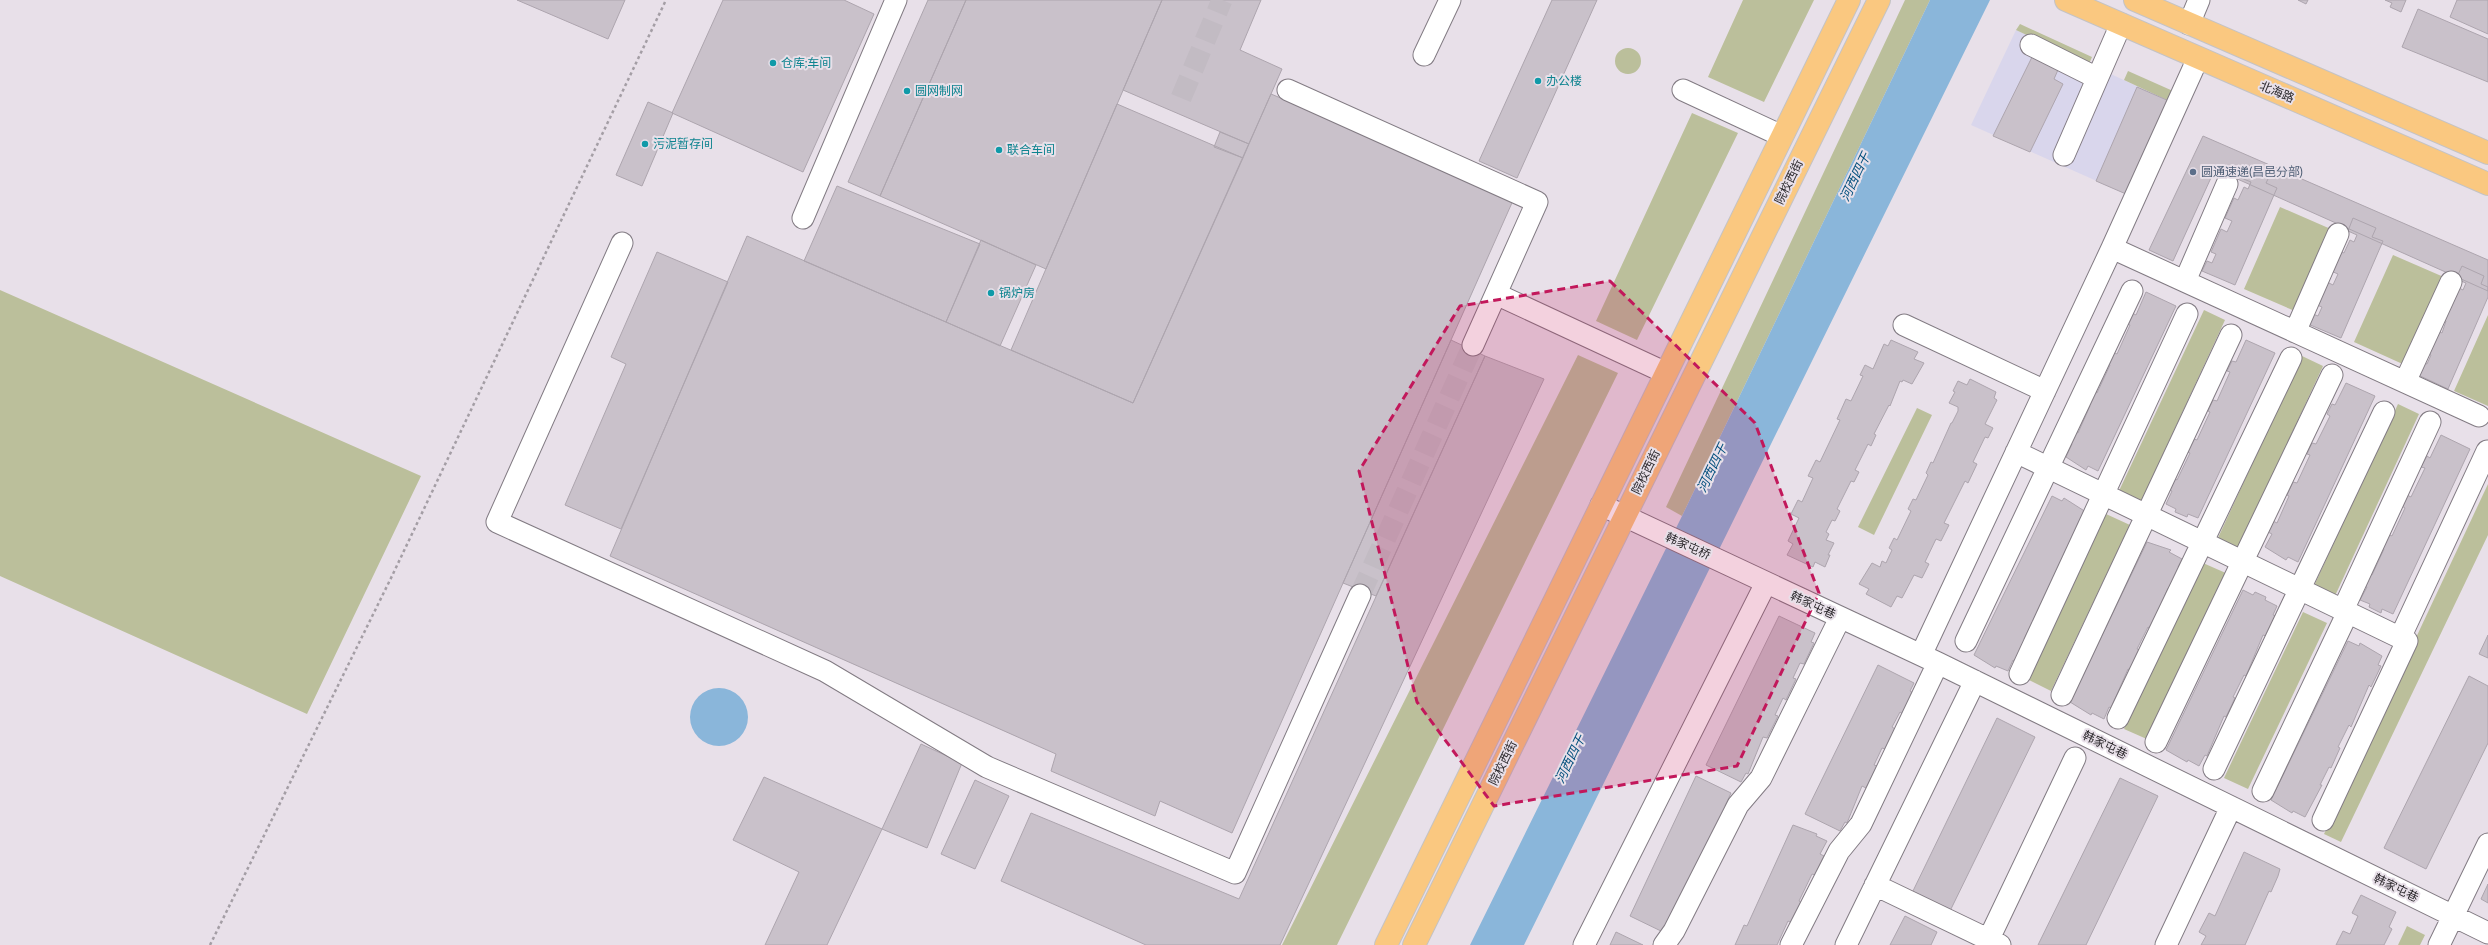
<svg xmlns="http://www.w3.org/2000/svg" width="2488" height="945" font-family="'Asap Condensed','Noto Sans SC',sans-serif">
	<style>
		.commercial { fill: #d9d6ec }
		.green { fill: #bbbf9b }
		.water { fill: #8ab6da }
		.building { fill: #c9c1ca; stroke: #ada5ae }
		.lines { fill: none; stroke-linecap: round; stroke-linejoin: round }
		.minor-tunnel { stroke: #c2bbc3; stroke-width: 21; stroke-dasharray: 21 10; stroke-linecap: butt }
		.minor-casing { stroke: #827b83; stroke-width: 23 }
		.major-casing { stroke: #c4c3c4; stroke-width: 24 }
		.path { stroke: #a49ea5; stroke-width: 2.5; stroke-dasharray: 3 3; stroke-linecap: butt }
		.minor { stroke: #fff; stroke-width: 21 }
		.major { stroke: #fac880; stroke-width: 22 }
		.marked { fill: #c2185b; fill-opacity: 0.2; stroke: #c2185b; stroke-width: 3; stroke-dasharray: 8 5; stroke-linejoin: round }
		.culture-dot { fill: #0f9aa8; stroke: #e8e0e9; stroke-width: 1.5 }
		.service-dot { fill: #5c6f8a; stroke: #e8e0e9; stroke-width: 1.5 }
		.labels { text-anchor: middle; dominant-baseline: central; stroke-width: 4; stroke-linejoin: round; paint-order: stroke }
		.culture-label { font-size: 12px; fill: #0d838f; stroke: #e8e0e9; text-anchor: start }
		.street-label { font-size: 12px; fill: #2b282c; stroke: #e8e0e9 }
		.service-label { font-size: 12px; fill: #4e5e75; stroke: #e8e0e9; text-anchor: start }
		.water-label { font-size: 13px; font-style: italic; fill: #024f7d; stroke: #e8e0e9 }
	</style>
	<rect width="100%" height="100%" fill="#e8e0e9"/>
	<path class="commercial" d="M2016 30 2169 101 2126 194 1971 125Z"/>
	<path class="green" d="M1743 0H1814L1764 102 1708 77Z
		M1905 0H1930L1682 516 1666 507Z
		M2020 24 2092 57 2089 64 2016 30Z
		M1615 61a13 13 0 1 1 26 0a13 13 0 1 1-26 0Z
		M2128 71 2173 91 2169 101 2124 80Z
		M1692 113 1738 133 1637 340 1596 321Z
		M2280 207 2333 230 2297 312 2244 289Z
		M2393 255 2446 278 2407 366 2354 342Z
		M0 290 421 476 307 714 0 576Z
		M2204 310 2225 320 2140 504 2118 493Z
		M2488 315V406L2454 391Z
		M1578 355 1618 373 1337 945H1282Z
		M2302 356 2323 366 2238 550 2217 540Z
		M2398 404 2419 414 2334 598 2313 588Z
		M1917 408 1932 415 1874 535 1858 527Z
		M2488 484V535L2341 842 2324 834Z
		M2106 514 2130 525 2051 691 2027 679Z
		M2203 563 2228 574 2149 740 2124 729Z
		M2303 612 2327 623 2248 789 2224 778Z
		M2407 926 2425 935 2420 945H2398Z"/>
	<path class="water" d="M1930 0H1990L1524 945H1470L1682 516Z
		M690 717a29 29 0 1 1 58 0a29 29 0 1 1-58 0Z"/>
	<path class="building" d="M517 0H625L608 39Z
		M723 0H844L874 14 803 172 672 113Z
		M928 0H966L880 196 848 182Z
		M966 0H1162L1046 269 880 196Z
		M1162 0H1261L1240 50 1282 69 1249 144 1123 90Z
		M1552 0H1597L1517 178 1479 161Z
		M2298 0H2308L2306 4Z
		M2385 0H2406L2401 12 2390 7 2392 3Z
		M2457 0H2488V34L2450 17Z
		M2418 9 2488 39V82L2402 47Z
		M2035 51 2061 63 2054 79 2063 84 2030 152 1993 136Z
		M2137 87 2169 101 2126 194 2096 181Z
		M1271 94 1515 196 1232 833 1160 801 1155 816 1051 771 1056 754 610 556 747 236 1133 403Z
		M648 102 673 113 642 186 616 175Z
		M1117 104 1243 158 1133 403 1011 350Z
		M1220 132 1249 144 1243 158 1214 147Z
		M2203 136 2488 260V291L2215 169 2173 261 2149 250Z
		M2247 165 2270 175 2266 183 2277 188 2235 285 2202 271 2207 261 2212 263 2216 254 2211 252 2221 229 2227 232 2232 221 2225 218 2234 198 2238 200 2244 187 2248 189 2251 182 2241 178Z
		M837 186 980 244 946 322 804 261Z
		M2353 218 2376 228 2372 237 2383 241 2341 338 2308 324 2313 314 2318 316 2322 307 2317 305 2327 282 2333 285 2338 274 2331 271 2339 251 2344 253 2350 240 2354 242 2357 235 2348 231Z
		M981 240 1036 265 1000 346 946 322Z
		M657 252 728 282 621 529 565 505 626 364 611 357Z
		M2462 266 2484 276 2481 284 2488 287V297L2448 389 2416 374 2421 362 2427 364 2431 355 2426 352 2435 330 2442 333 2446 321 2439 319 2459 288 2463 290 2466 283 2456 279Z
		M2146 292 2176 306 2098 471 2088 466 2086 470 2066 457 2072 444 2069 442 2074 431 2078 433 2090 406 2088 405 2094 391 2097 393 2110 365 2108 363 2113 352 2117 354 2130 325 2127 324 2132 313 2136 315Z
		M1451 340 1485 356 1376 596 1343 583Z
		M1891 340 1918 352 1914 359 1924 363 1912 384 1903 380 1902 382 1900 381 1890 406 1889 405 1874 434 1876 435 1871 446 1868 444 1855 470 1859 472 1854 482 1851 481 1837 509 1840 511 1835 521 1832 520 1826 532 1829 534 1826 540 1834 543 1828 555H1830L1825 567 1815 562 1813 567 1787 555 1793 544 1788 541 1799 518 1791 514 1798 500 1802 502 1813 478 1808 476 1816 460 1820 462 1840 420 1837 419 1846 399 1851 401 1863 376 1860 375 1865 365 1873 369 1884 344 1888 346Z
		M2246 340 2275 353 2198 518 2188 514 2187 517 2175 512 2176 509 2166 504 2172 491 2168 489 2174 478 2177 480 2190 453 2187 452 2194 439 2197 440 2210 412 2208 411 2213 400 2217 401 2230 372 2227 371 2232 361 2236 362Z
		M1485 356 1544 379 1280 945H1146L1001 881 1031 813 1239 899Z
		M1970 379 1996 392 1994 398 1997 400 1985 424 1993 428 1988 438 1985 437 1973 462 1977 464 1968 483 1965 481 1944 523 1949 525 1941 541 1936 539 1925 562 1929 564 1922 578 1914 575 1902 598 1897 596 1891 607 1866 594 1869 589 1859 584 1872 563 1880 567 1882 561 1886 563 1892 550 1889 548 1894 538 1897 540 1911 511 1908 509 1913 499 1916 500 1928 475 1926 473 1931 462 1933 463 1951 423H1952L1958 411V407L1949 403 1955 392 1953 391 1958 381 1967 385Z
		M2346 383 2375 396 2298 562 2288 557 2286 560 2265 547 2272 534 2268 532 2273 521 2277 523 2289 496 2287 495 2293 482 2297 483 2310 455 2307 454 2312 443 2316 444 2330 416 2327 414 2332 404 2335 405Z
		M2441 435 2470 449 2393 614 2382 609 2381 613 2369 607 2370 604 2360 600 2367 587 2363 585 2368 573 2372 575 2384 549 2382 547 2388 534 2392 536 2405 508 2402 506 2407 495 2411 497 2425 468 2421 467 2427 456 2430 458Z
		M2052 496 2062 501 2064 498 2086 512 2042 602 2044 603 2035 623 2032 622 2024 639 2026 640 2016 662 2013 660 2008 671 1996 666 1995 668 1974 655Z
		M2147 542 2171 550 2169 552 2182 559 2178 567 2180 568 2170 589 2168 588 2151 629 2148 627 2137 649 2140 650 2130 670 2128 669 2111 708 2109 707 2104 719 2092 713 2091 715 2070 702Z
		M2243 590 2253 595 2255 592 2266 597 2265 600 2277 606 2273 615 2276 616 2266 636 2263 635 2246 676 2244 675 2233 697 2235 698 2226 717 2224 716 2207 756 2205 755 2199 766 2188 760 2187 762 2166 750Z
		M1779 616 1815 633 1811 642 1814 643 1804 664 1800 663 1793 678 1796 679 1786 700 1783 698 1775 715 1778 716 1767 738 1763 737 1748 774 1746 773 1741 782 1706 765Z
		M2488 635V658L2479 654Z
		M2348 641 2359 646 2360 643 2382 656 2378 665 2381 666 2371 687 2369 685 2351 727 2349 725 2338 747 2340 748 2331 768 2329 767 2320 785H2322L2305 817 2293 811 2292 813 2271 800Z
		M1878 665 1914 683 1910 691 1913 693 1903 714 1900 712 1892 727 1895 729 1885 749 1882 748 1874 765 1877 766 1866 788 1862 786 1847 823 1845 822 1840 831 1805 814Z
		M2469 676 2488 686V743L2426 869 2384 848Z
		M1997 718 2035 737 1950 911 1912 893Z
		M921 744 962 763 927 848 882 829Z
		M1696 776 1731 793 1725 806 1729 808 1663 932 1630 916Z
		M764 777 882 829 827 945H765L799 872 733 840Z
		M2120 778 2158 796 2086 945H2038Z
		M975 780 1009 796 975 869 941 854Z
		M1793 825 1817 834 1816 836 1827 841 1820 854 1824 856 1815 875 1812 874 1799 901 1802 903 1792 923 1788 921 1777 945H1735L1744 925 1747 926Z
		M2244 852 2280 869 2278 876 2271 892 2269 891 2245 945H2201L2206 936 2199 932 2209 913 2215 916Z
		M2488 884V903L2481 899Z
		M2361 895 2396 912 2389 927 2392 929 2384 945H2336L2343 931 2350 934 2358 916 2352 913Z
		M1905 916 1937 932 1931 945H1890Z
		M1616 932 1643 945H1610Z"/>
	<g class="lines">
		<path class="minor-tunnel" d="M1181 98 1222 0
			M1360 595 1473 345"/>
		<defs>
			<path id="minor" d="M2189 24 2199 0
				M2031 45 2097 78
				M1424 55 1450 0
				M1288 90 1537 202 1473 345
				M1683 90 1782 136
				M2064 155 2121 24
				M803 218 896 0
				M622 243 497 522 825 671 987 767 1235 873 1360 595
				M2112 248 2479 416
				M2185 281 2227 184
				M1496 294 1666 373
				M1904 325 2045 391
				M2295 332 2338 234
				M2405 382 2451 282
				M2016 452 2407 641 2323 820
				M1601 505 1938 663 2488 933
				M2343 610 2430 422
				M2400 638 2487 451
				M1966 641 2132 291
				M1921 655 2112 248 2198 58
				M2020 674 2187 314
				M2062 695 2231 335
				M2118 718 2291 358
				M2156 742 2332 375
				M2214 769 2384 412
				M2263 791 2348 612
				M1875 885 2000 945
				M1584 945 1766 583
				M1664 945 1674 931 1738 805 1761 778 1840 618
				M1791 945 1839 851 1861 824 1938 663
				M1846 945 1975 681
				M1986 945 2075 758
				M2166 945 2231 807
				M2439 945 2488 844"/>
			<path id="major" d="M2066 0 2488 184
				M2135 0 2488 153
				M1386 945 1849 0
				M1414 945 1879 0"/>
		</defs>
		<use href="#minor" class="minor-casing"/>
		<use href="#major" class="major-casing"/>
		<path class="path" d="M210 945 392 576 666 0"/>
		<use href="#minor" class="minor"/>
		<use href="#major" class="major"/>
	</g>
	<path class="marked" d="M1610 281 1755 423 1819 593 1737 766 1494 806 1417 702 1359 471 1460 306Z"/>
	<g class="culture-dot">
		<circle cx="773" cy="63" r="4"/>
		<circle cx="1538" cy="81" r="4"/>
		<circle cx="907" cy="91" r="4"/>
		<circle cx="645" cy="144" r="4"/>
		<circle cx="999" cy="150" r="4"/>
		<circle cx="991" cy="293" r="4"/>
	</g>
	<circle class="service-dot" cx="2193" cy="172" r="4"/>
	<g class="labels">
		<g class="culture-label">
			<text x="781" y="63">仓库;车间</text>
			<text x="1546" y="81">办公楼</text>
			<text x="915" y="91">圆网制网</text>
			<text x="653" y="144">污泥暂存间</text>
			<text x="1007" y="150">联合车间</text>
			<text x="999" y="293">锅炉房</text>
		</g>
		<g class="street-label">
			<text transform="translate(2277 92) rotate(23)">北海路</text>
			<text transform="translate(1789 182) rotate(-64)">院校西街</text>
			<text transform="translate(1646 472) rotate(-64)">院校西街</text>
			<text transform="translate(1688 546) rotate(24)">韩家屯桥</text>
			<text transform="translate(1813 605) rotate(25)">韩家屯巷</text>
			<text transform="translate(2105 745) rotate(26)">韩家屯巷</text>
			<text transform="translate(1503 763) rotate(-64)">院校西街</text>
			<text transform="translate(2396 888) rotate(26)">韩家屯巷</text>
		</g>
		<g class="service-label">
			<text x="2201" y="172">圆通速递(昌邑分部)</text>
		</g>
		<g class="water-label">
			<text transform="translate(1855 177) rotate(-64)">河西四干</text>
			<text transform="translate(1712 468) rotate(-64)">河西四干</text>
			<text transform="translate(1570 759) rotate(-64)">河西四干</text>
		</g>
	</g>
</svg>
